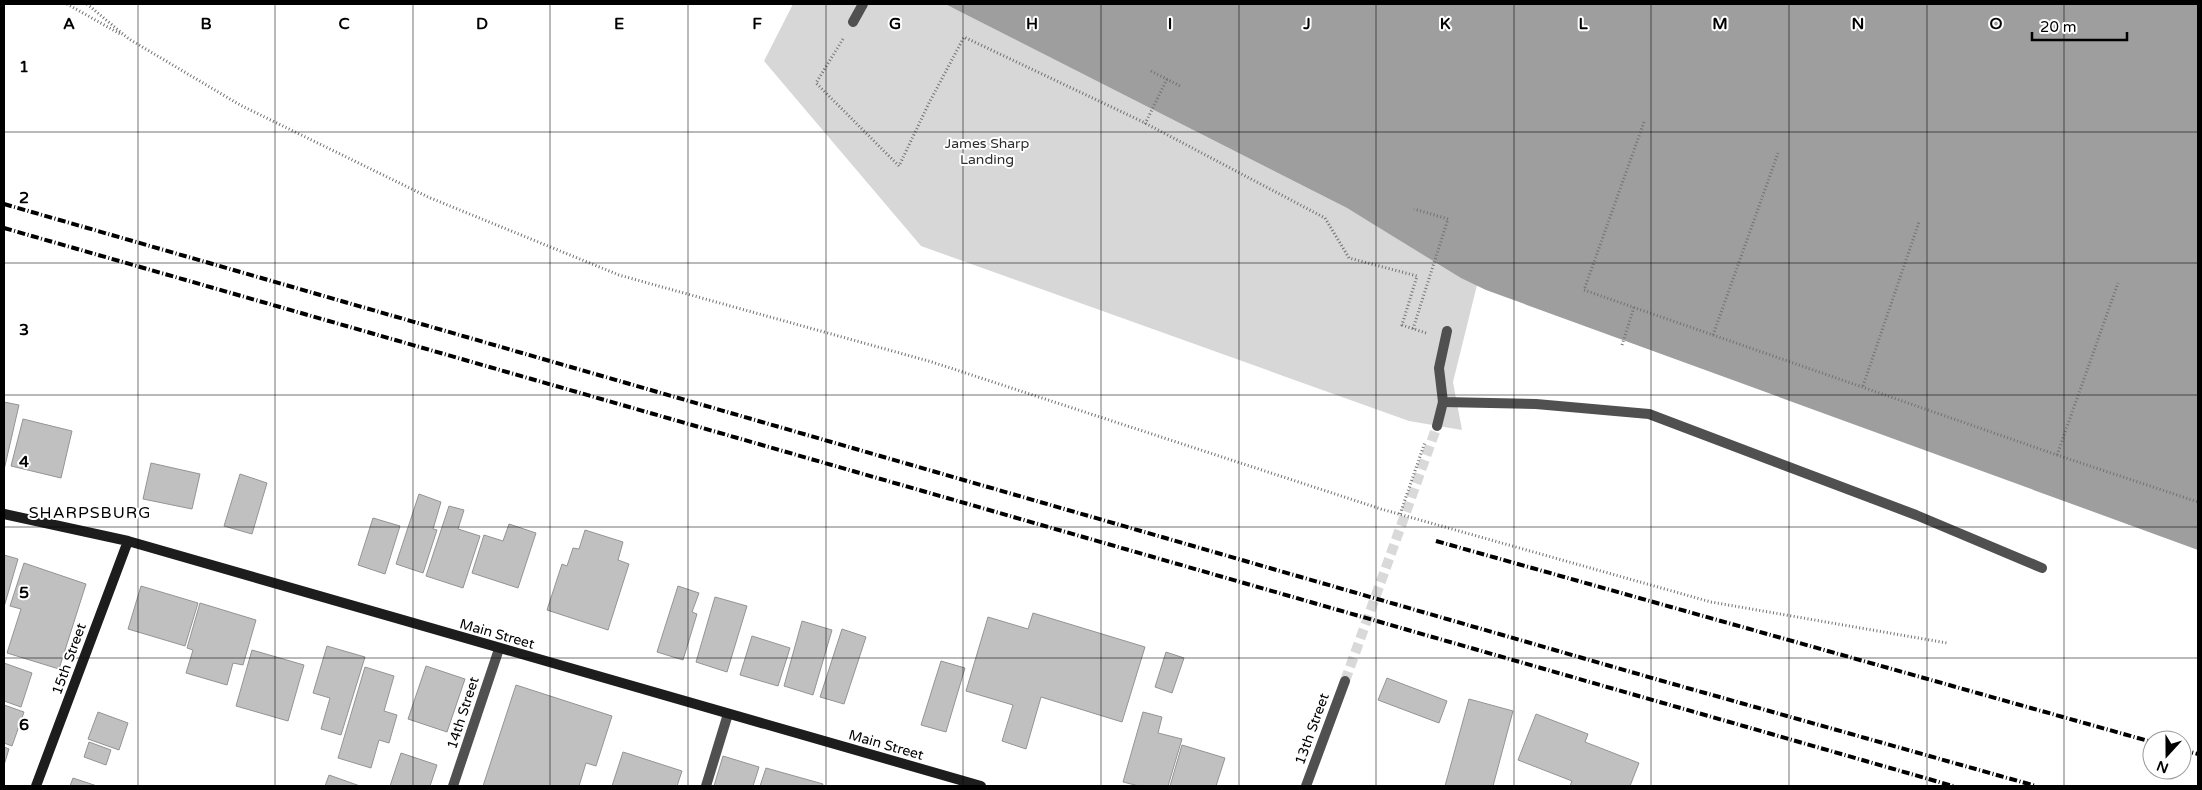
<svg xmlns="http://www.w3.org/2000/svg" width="2202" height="790" font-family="'Varela Round',sans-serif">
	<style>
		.green { fill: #d7d7d7 }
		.water { fill: #9e9e9e }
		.building { fill: #c0c0c0; stroke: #949494 }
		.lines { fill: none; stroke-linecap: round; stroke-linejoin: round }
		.street-tunnel { stroke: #d9d9d9; stroke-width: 10; stroke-dasharray: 10 5; stroke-linecap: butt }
		.path { stroke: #727272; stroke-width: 3; stroke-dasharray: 1 2.5; stroke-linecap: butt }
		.lane { stroke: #505050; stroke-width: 10 }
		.street { stroke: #505050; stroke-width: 10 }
		.secondary { stroke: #1d1d1d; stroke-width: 10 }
		.rail { stroke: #000; stroke-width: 4; stroke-dasharray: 8 2.5 1 2.5; stroke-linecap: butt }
		.grid { fill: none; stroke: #000; stroke-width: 1; stroke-opacity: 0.55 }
		.labels { text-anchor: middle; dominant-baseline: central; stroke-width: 4; stroke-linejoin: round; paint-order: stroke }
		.park-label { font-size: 14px; fill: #2e2e2e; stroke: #fff }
		.street-label { font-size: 14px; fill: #000; stroke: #fff }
		.quarter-label { font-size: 16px; letter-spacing: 1px; fill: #000; stroke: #fff }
		.grid-label { font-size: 16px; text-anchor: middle; font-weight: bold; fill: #000; stroke: #fff; stroke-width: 4; stroke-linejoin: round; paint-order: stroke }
	</style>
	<rect width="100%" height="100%" fill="#fff"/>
	<path class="green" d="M793 4H945L1347 208 1477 285 1453 382 1462 430 1409 421 921 246 764 61Z"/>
	<path class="water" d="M945 4H2198V550L1486 290 1461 278 1347 208Z"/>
	<path class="building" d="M4 402 19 405 4 470Z
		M23 419 72 431 61 478 11 466Z
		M151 463 200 474 192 509 143 499Z
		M240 474 267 483 252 534 224 526Z
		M419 494 441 502 433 529 437 530 423 573 396 564Z
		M449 506 464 510 458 529 480 536 463 588 426 576Z
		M373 518 400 526 385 574 358 565Z
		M509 524 536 533 518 588 472 573 484 535 503 541Z
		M585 530 623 542 618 560 629 564 608 630 547 610 562 564 567 566 573 548 579 549Z
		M4 555 18 559 4 607Z
		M24 563 86 584 59 669 7 653 21 609 10 606Z
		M141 586 198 603 185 646 128 629Z
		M678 586 699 593 692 612 697 614 683 660 657 652Z
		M715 597 747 606 727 672 696 662Z
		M200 603 256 620 243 665 233 663 227 685 186 673 193 650 187 648Z
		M1033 613 1145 647 1122 722 1041 697 1026 749 1002 741 1013 705 966 691 988 617 1028 629Z
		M802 621 832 630 813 695 784 686Z
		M842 629 866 637 844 704 820 697Z
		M752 636 790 648 778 686 740 675Z
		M327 646 365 657 341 735 321 729 330 698 313 693Z
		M252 650 304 665 288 721 236 706Z
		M1166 652 1184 658 1172 693 1155 687Z
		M941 661 965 668 946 732 921 725Z
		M4 663 32 673 21 707 4 701Z
		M426 666 465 679 447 732 408 719Z
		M365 667 394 676 384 711 397 715 389 743 379 740 371 768 338 758Z
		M1387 678 1447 701 1439 723 1378 700Z
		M516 685 612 716 596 766 586 763 579 786H483Z
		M1469 699 1513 711 1493 786H1445Z
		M4 705 24 712 12 746 4 743Z
		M98 712 128 723 119 750 88 739Z
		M1143 712 1162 717 1158 733 1182 739 1168 786H1139L1123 782Z
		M1536 714 1588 734 1585 742 1639 763 1630 786H1570L1572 781 1518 760Z
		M89 742 111 750 106 765 84 757Z
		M1182 745 1225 758 1216 786H1170Z
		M4 747 9 749 4 765Z
		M623 752 682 771 677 786H612Z
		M401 753 437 765 430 786H390Z
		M723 756 759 767 753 786H714Z
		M766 768 823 784 822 786H760Z
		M329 775 360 786H325Z
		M73 778 97 786H70Z"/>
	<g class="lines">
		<path class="street-tunnel" d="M1345 681 1437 426"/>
		<path class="path" d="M67 4 122 35
			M87 4 129 39 240 105 428 197 619 275 932 362 1381 509 1711 602 1947 643
			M843 39 816 83 899 166 929 103 964 37 1143 122 1325 218 1349 258 1417 276 1402 325 1426 333
			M1151 71 1180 86
			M1644 122 1584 290 2057 455 2198 502
			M1145 124 1167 79
			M1413 329 1448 219 1414 209
			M1713 335 1778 153
			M1622 345 1634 307
			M1863 386 1919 222
			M2057 455 2118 283
			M1400 514 1425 442"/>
		<path class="lane" d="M853 22 863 4
			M1447 331 1439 368 1443 402 1536 404 1649 414 1916 515 2042 568"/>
		<path class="street" d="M1437 426 1443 402
			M453 786 499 649
			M706 786 728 714
			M1306 786 1345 681"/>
		<path class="secondary" d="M4 514 128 541 981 786
			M36 786 128 541"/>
		<path class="rail" d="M4 204 1659 680 2036 786
			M4 228 1953 786
			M1436 541 2152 742
			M2182 750 2198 754"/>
	</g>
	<path class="grid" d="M138 4V786M275 4V786M413 4V786M550 4V786M688 4V786M826 4V786M963 4V786M1101 4V786M1239 4V786M1376 4V786M1514 4V786M1651 4V786M1789 4V786M1927 4V786M2064 4V786M4 132H2198M4 263H2198M4 395H2198M4 527H2198M4 658H2198"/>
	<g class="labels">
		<g class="park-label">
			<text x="987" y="143">James Sharp<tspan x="987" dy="16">Landing</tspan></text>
		</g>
		<g class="street-label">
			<text transform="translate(497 634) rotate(16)">Main Street</text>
			<text transform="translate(69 659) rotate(-70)">15th Street</text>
			<text transform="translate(463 713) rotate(-72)">14th Street</text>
			<text transform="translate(1312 729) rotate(-70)">13th Street</text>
			<text transform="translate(886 745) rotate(16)">Main Street</text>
		</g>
		<g class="quarter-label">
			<text x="90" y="513">SHARPSBURG</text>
		</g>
	</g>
	<g class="grid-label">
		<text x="69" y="29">A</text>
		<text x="206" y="29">B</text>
		<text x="344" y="29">C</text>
		<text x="482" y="29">D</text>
		<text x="619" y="29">E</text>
		<text x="757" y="29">F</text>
		<text x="895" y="29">G</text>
		<text x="1032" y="29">H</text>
		<text x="1170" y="29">I</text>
		<text x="1307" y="29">J</text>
		<text x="1445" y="29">K</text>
		<text x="1583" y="29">L</text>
		<text x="1720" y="29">M</text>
		<text x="1858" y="29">N</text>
		<text x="1996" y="29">O</text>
		<text x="24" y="72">1</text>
		<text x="24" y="203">2</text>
		<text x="24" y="335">3</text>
		<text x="24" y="467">4</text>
		<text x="24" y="598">5</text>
		<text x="24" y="730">6</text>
	</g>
	<rect width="2202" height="790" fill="none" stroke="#000000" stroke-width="10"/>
	<g transform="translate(2167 755) rotate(201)"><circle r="24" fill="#ffffff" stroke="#999999"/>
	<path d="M0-4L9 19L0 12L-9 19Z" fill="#000000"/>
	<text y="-8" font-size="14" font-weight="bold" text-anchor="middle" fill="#000000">N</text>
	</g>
	<path d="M2032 32v8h95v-8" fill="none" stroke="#000000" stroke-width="2.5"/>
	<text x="2040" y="32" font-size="15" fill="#000000" stroke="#ffffff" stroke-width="4" paint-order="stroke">20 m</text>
</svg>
